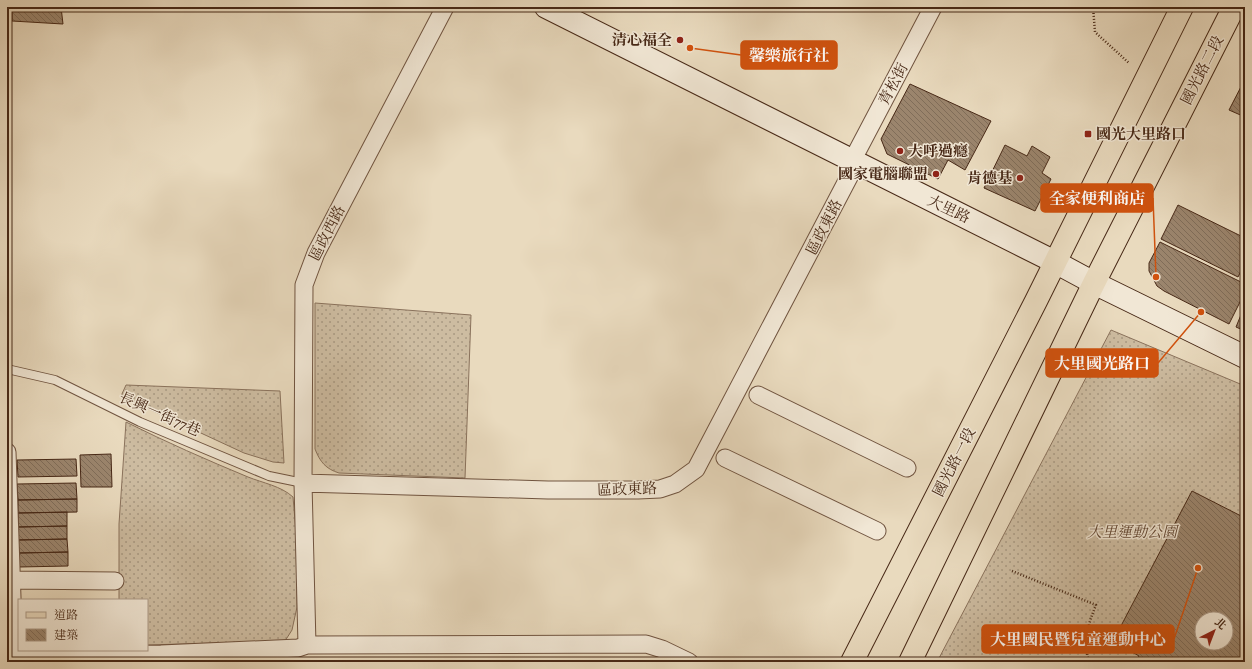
<svg xmlns="http://www.w3.org/2000/svg" width="1252" height="669" font-family="Alegreya,'Noto Serif TC',serif">
	<style>
		.grass { fill: url(#grass-dots); stroke: #8a725c; fill-rule: evenodd }
		.building { fill: url(#building-back-hatch); stroke: #472816; fill-rule: evenodd }
		.lines { fill: none; stroke-linecap: round; stroke-linejoin: round }
		.lane-casing { stroke: #705440; stroke-width: 10 }
		.street-casing { stroke: #705440; stroke-width: 19 }
		.secondary-casing { stroke: #472816; stroke-width: 24 }
		.primary-casing { stroke: #472816; stroke-width: 24 }
		.path { stroke: #472816; stroke-width: 2.5; stroke-dasharray: 1 2; stroke-linecap: butt }
		.lane { stroke: #f1e7d5; stroke-width: 8 }
		.street { stroke: #f1e7d5; stroke-width: 17 }
		.secondary { stroke: #f1e7d5; stroke-width: 22 }
		.primary { stroke: #e9dabe; stroke-width: 22 }
		.poi-dot { fill: #8f2418; stroke: #f1e7d5; stroke-width: 1.5 }
		.labels { text-anchor: middle; dominant-baseline: central; stroke-width: 3; stroke-linejoin: round; paint-order: stroke }
		.poi-label { font-size: 15px; font-weight: bold; fill: #472816; stroke: #f1e7d5; text-anchor: end }
		.street-label { font-size: 15px; fill: #472816; stroke: #f1e7d5 }
		.park-label { font-size: 15px; font-style: italic; fill: #624632; stroke: #f1e7d5 }
		.leader { fill: none; stroke: #d0520e; stroke-width: 1.5 }
		.callout-dot { fill: #d0520e; stroke: #f1e7d5; stroke-width: 1.5 }
		.callout { fill: #d0520e; stroke: #d0520e; stroke-width: 1.5 }
		.callout-label { font-size: 16px; text-anchor: middle; font-weight: bold; fill: #fff }
	</style>
	<defs>
		<pattern id="grass-dots" width="8" height="8" patternUnits="userSpaceOnUse"><rect width="8" height="8" fill="#cdbca1"/><path d="M2 2h.1M6 6h.1" fill="none" stroke="#a89982" stroke-width="1.8" stroke-linecap="round"/></pattern>
		<pattern id="building-back-hatch" width="6" height="6" patternUnits="userSpaceOnUse"><rect width="6" height="6" fill="#9b856d"/><path d="M-1 5l2 2M0 0l6 6M5-1l2 2" fill="none" stroke="#806d59"/></pattern>
	</defs>
	<rect width="100%" height="100%" fill="#e9dabe"/>
	<filter id="stains"><feTurbulence type="fractalNoise" baseFrequency=".005" numOctaves="4"/><feColorMatrix values="0 0 0 0 .2 0 0 0 0 .09 0 0 0 0 .02 0 0 0 .5 -.17"/></filter>
	<radialGradient id="worn" r=".72"><stop offset=".6" stop-color="#630" stop-opacity="0"/><stop offset="1" stop-color="#630" stop-opacity=".3"/></radialGradient>
	<path class="grass" d="M315 303 471 315 465 478 339 473C326 469 320 462 315 449Z
		M1111 330 1245 386V662H937ZM1202 619H1226V643H1202Z
		M126 385 280 391 284 463 273 462 244 453 121 396Z
		M126 422C166 442 207 460 248 477 263 483 281 486 293 497L296 532 297 607 292 630 285 641 147 645V600H119V524Z"/>
	<path class="building" d="M12 7H61L63 24 12 21Z
		M1245 79V117L1229 110Z
		M910 84 991 121 965 170 948 160 938 179 887 154 881 139Z
		M1005 145 1027 156 1032 146 1050 157 1042 173 1051 179 1035 211 984 188Z
		M1178 205 1245 238V263L1238 277 1161 239Z
		M1160 242 1245 284V292L1229 324 1164 291 1157 286 1149 271V263Z
		M1245 305V331L1236 327Z
		M111 454 112 487H81L80 455Z
		M76 459 77 476 18 477 17 460Z
		M76 483 77 499 18 500 17 484Z
		M1192 491 1245 518V651L1239 662H1135L1139 656 1113 641ZM1202 619H1226V643H1202Z
		M77 499V512L18 513V500Z
		M67 512V526L18 527V513Z
		M67 526V539L18 540V527Z
		M67 539 68 552 19 553 18 540Z
		M68 552V566L19 567V553Z"/>
	<g class="lines">
		<defs>
			<path id="lane" d="M7 369 55 380 140 422 269 476 303 483"/>
			<path id="street" d="M758 395 907 468
				M7 452 14 655 161 654 298 648 307 645 646 644 662 649 689 662
				M725 458 877 531
				M303 483 548 490H638L660 489 675 484 696 469 850 175 852 161 933 7
				M11 580 115 581
				M307 645 303 483 304 285 316 253 445 7"/>
			<path id="secondary" d="M546 7 1055 262 1094 283 1245 357"/>
			<path id="primary" d="M852 662 1036 301 1182 7
				M910 662 1094 283 1234 7"/>
		</defs>
		<use href="#lane" class="lane-casing"/>
		<use href="#street" class="street-casing"/>
		<use href="#secondary" class="secondary-casing"/>
		<use href="#primary" class="primary-casing"/>
		<path class="path" d="M1093 7 1095 32 1129 63
			M1012 571 1096 605C1088 624 1083 641 1089 662"/>
		<use href="#lane" class="lane"/>
		<use href="#street" class="street"/>
		<use href="#secondary" class="secondary"/>
		<use href="#primary" class="primary"/>
	</g>
	<g class="poi-dot">
		<circle cx="680" cy="40" r="4"/>
		<rect x="1084" y="130" width="8" height="8" rx="2"/>
		<circle cx="900" cy="151" r="4"/>
		<circle cx="936" cy="174" r="4"/>
		<circle cx="1020" cy="178" r="4"/>
	</g>
	<g class="labels">
		<g class="poi-label">
			<text x="672" y="40">清心福全</text>
			<text x="1096" y="134" text-anchor="start">國光大里路口</text>
			<text x="908" y="151" text-anchor="start">大呼過癮</text>
			<text x="928" y="174">國家電腦聯盟</text>
			<text x="1012" y="178">肯德基</text>
		</g>
		<g class="street-label">
			<text transform="translate(1202 70) rotate(-63)">國光路二段</text>
			<text transform="translate(893 84) rotate(-62)">青松街</text>
			<text transform="translate(949 209) rotate(26)">大里路</text>
			<text transform="translate(824 227) rotate(-63)">區政東路</text>
			<text transform="translate(327 233) rotate(-63)">區政西路</text>
			<text transform="translate(160 414) rotate(24)">長興一街77巷</text>
			<text transform="translate(954 462) rotate(-63)">國光路一段</text>
			<text transform="translate(627 489) rotate(-2)">區政東路</text>
		</g>
		<g class="park-label">
			<text x="1132" y="532">大里運動公園</text>
		</g>
	</g>
	<path class="leader" d="M690 48L741 55M1156 277L1153 198M1201 312L1158 363M1198 568L1174 639"/>
	<g class="callout-dot">
		<circle cx="690" cy="48" r="4"/>
		<circle cx="1156" cy="277" r="4"/>
		<circle cx="1201" cy="312" r="4"/>
		<circle cx="1198" cy="568" r="4"/>
	</g>
	<g class="callout">
		<rect x="741" y="41" width="96" height="28" rx="4"/>
		<rect x="1041" y="184" width="112" height="28" rx="4"/>
		<rect x="1046" y="349" width="112" height="28" rx="4"/>
		<rect x="982" y="625" width="192" height="28" rx="4"/>
	</g>
	<g class="callout-label">
		<text x="789" y="61">馨樂旅行社</text>
		<text x="1097" y="204">全家便利商店</text>
		<text x="1102" y="369">大里國光路口</text>
		<text x="1078" y="645">大里國民暨兒童運動中心</text>
	</g>
	<rect width="1252" height="669" fill="none" stroke="#e9dabe" stroke-width="24"/>
	<rect x="8" y="8" width="1236" height="653" fill="none" stroke="#472816" stroke-width="2"/>
	<rect x="12" y="12" width="1228" height="645" fill="none" stroke="#472816"/>
	<rect x="18" y="599" width="130" height="52" fill="#f1e7d5" stroke="#ad9b89"/>
	<rect x="26" y="612" width="20" height="6" fill="#e9dabe" stroke="#ad9b89"/>
	<text x="54" y="619" font-size="12" fill="#472816">道路</text>
	<rect x="26" y="629" width="20" height="12" fill="url(#building-back-hatch)" stroke="#ad9b89"/>
	<text x="54" y="639" font-size="12" fill="#472816">建築</text>
	<g transform="translate(1214 631) rotate(42)"><circle r="19" fill="#f1e7d5" stroke="#ad9b89"/>
	<path d="M0-3L7 15L0 10L-7 15Z" fill="#8f2418"/>
	<text y="-6" font-size="11" font-weight="bold" text-anchor="middle" fill="#472816">北</text>
	</g>
	<rect width="100%" height="100%" filter="url(#stains)"/>
	<rect width="100%" height="100%" fill="url(#worn)"/>
</svg>
